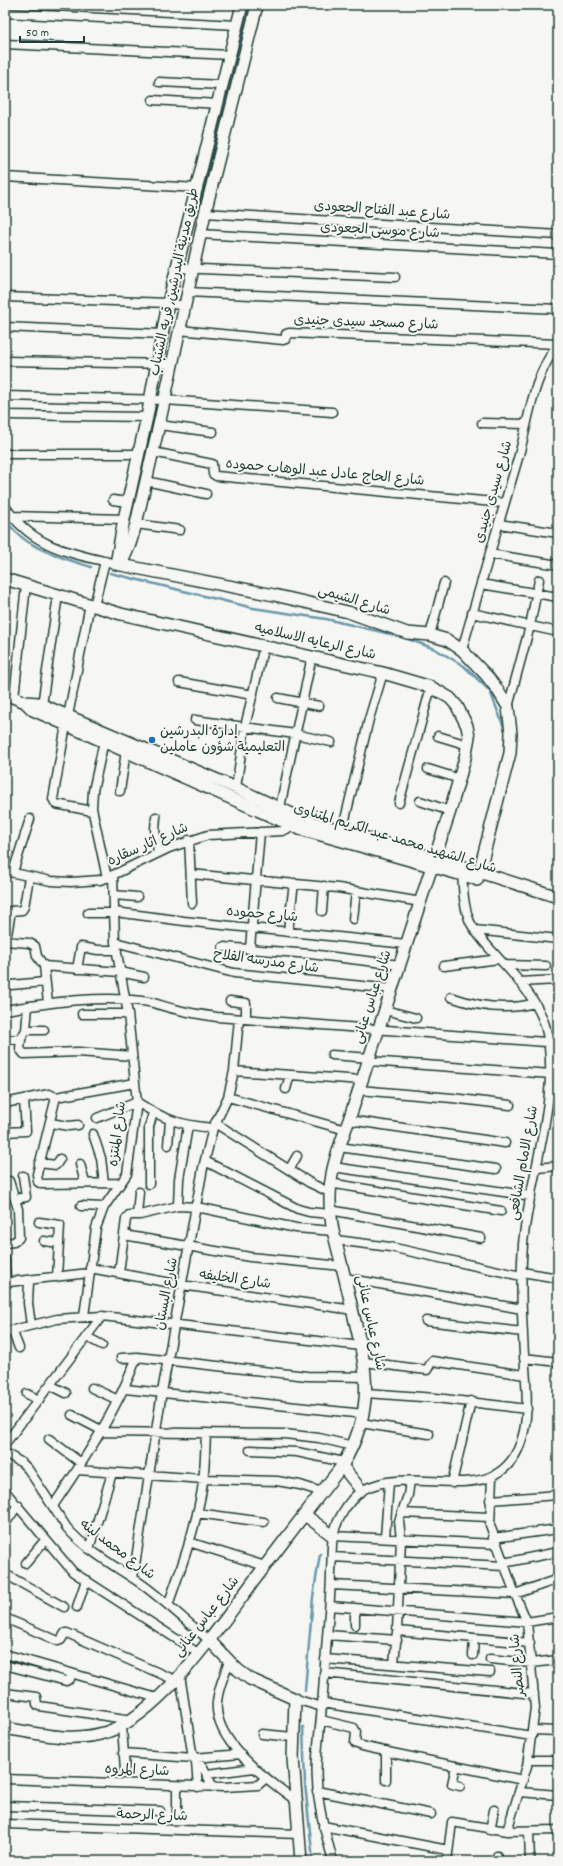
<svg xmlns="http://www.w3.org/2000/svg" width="563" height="1866" font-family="Dekko,'Playpen Sans Arabic',sans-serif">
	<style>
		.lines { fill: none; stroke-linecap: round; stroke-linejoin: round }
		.stream { stroke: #6b99ad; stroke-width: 2.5 }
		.street-casing { stroke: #1f3d34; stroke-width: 11 }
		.secondary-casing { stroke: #1f3d34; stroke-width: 14 }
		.street { stroke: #f6f6f2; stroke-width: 8 }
		.secondary { stroke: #f6f6f2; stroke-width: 11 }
		.poi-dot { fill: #1f6fb2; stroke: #f6f6f2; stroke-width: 1.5 }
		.labels { text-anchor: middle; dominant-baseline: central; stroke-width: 4; stroke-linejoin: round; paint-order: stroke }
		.street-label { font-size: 14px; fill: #1f3d34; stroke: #f6f6f2 }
		.poi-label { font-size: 14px; fill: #1f3d34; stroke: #f6f6f2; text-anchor: start }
	</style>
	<rect width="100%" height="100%" fill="#f6f6f2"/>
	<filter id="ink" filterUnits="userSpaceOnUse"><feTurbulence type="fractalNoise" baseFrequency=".025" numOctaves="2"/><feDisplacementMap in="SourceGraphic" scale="8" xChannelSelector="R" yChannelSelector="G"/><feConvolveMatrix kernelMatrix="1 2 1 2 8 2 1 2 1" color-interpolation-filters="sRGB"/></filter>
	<g filter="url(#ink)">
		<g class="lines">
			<path class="stream" d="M199 206 250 5
				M5 518C22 548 60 557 91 567
				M110 573 253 608 326 619 403 637 435 649 464 666 490 691 505 730
				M305 1690 313 1597 320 1554
				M303 1727 305 1784 313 1861"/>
			<defs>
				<path id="street" d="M5 13 237 25
					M5 44 230 55
					M159 82 222 85
					M153 100 218 104
					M5 177 198 188
					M205 213 558 235
					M200 234 558 254
					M177 268 395 277
					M187 292 558 309
					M5 297 168 303 185 306
					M5 327 163 334
					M179 330 283 340 286 339V334L289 333 558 344
					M5 361 172 364
					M5 396 165 400 332 412
					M5 415 147 417
					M482 423 526 424
					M159 425 213 432
					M153 452 212 464 213 474 216 476 504 503
					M5 454H139
					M146 481 206 494
					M113 500 128 502
					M5 506C32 548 71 553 116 564
					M11 516 124 519
					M136 524 180 530
					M499 524 558 533
					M490 554 558 565
					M481 584 558 597
					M94 606 105 561
					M472 613 558 632
					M430 635 444 583
					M462 650C480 585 500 520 519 455 530 415 532 379 558 344
					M179 682 253 695
					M14 698 26 585
					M278 698 319 706
					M42 705 58 595
					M508 707 530 626 539 580
					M68 716 90 604
					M195 720 295 734 331 742
					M66 725 53 799 56 804 92 811
					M438 736 468 745
					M104 741 93 791 92 808 107 878
					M428 769 460 779
					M236 788 245 727 264 645
					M120 791 126 751
					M420 801 450 811
					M399 803 431 687
					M279 812 312 656
					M156 817 155 829 158 853
					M342 832 369 719 383 673
					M189 840 192 903
					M5 871 51 881 71 882 100 880 113 875 169 848 208 835 282 831 287 829 294 822
					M13 872 30 819
					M191 874 338 888 421 902
					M114 895 137 897
					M322 911 324 886
					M115 912 184 921 406 944
					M88 913H115
					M353 919 356 891
					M475 930 558 939
					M288 931 294 883
					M5 941 29 943 35 946 37 956 44 966 48 1003
					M6 941 11 911 22 910 24 907 29 877
					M115 942 234 973 392 989
					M223 947 310 954 400 965
					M250 948 260 832
					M505 965 546 966
					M44 966 120 972 144 977
					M444 966 499 959
					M77 969 81 947 98 950H117
					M519 982 558 980
					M11 985 45 982
					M451 997C479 1007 506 1011 535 1003
					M230 1001 246 1003V1019
					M28 1006 26 1030 21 1039 20 1049 24 1054 78 1052 132 1056
					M5 1010C50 1003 97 995 142 1001 154 1002 164 1007 175 1009 189 1013 203 1015 217 1017L558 1043
					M385 1010 416 1018
					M82 1014H128
					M26 1030H44
					M5 1040 21 1039
					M332 1055 370 1058
					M369 1061 551 1074
					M234 1071 362 1080
					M286 1089 290 1075
					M359 1090 452 1098 510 1105
					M549 1094 558 1093
					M56 1097 37 1174 38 1182 42 1184 120 1183
					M228 1097 346 1130
					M5 1103 49 1094 56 1097 135 1083
					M97 1118 137 1102C164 1120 181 1125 213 1128
					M349 1120 505 1143
					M50 1123 69 1126 78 1125
					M215 1123 310 1183 329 1192
					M5 1132 26 1131 24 1099
					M93 1134 101 1158 104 1183
					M168 1145 170 1121
					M339 1147 496 1169
					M205 1161 298 1209 309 1212 330 1214
					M39 1163 56 1165 60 1159
					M80 1164 85 1183
					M333 1167 531 1196
					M537 1168 558 1166
					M289 1170 297 1156
					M329 1183 501 1211
					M149 1184V1127L153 1113
					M15 1199 26 1197 23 1176
					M81 1206 104 1207
					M178 1206 179 1179 188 1126
					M330 1210 481 1238
					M137 1215 139 1192
					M39 1222 60 1225 57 1277
					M124 1235 250 1257 342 1266
					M336 1240 390 1247 521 1276
					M44 1241 59 1243
					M5 1243 14 1242 19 1238 18 1209 9 1181
					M5 1259 6 1280 9 1282 89 1273
					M90 1268 182 1285 353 1310
					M522 1272 558 1278
					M119 1273 126 1219 129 1215H140L178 1206 197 1207 296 1228 333 1231
					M345 1278 522 1309
					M29 1281 28 1303 31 1325
					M84 1316 96 1228 104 1207 127 1174 137 1102 128 1014 115 942 113 875
					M426 1321 523 1332
					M12 1330 19 1348
					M5 1332 57 1319 102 1316 361 1346
					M87 1337 102 1345
					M121 1358 137 1357 307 1376 366 1377
					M524 1358 558 1362
					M364 1362 427 1370 432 1361 525 1375
					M50 1385 66 1393
					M92 1388 118 1400
					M125 1389 364 1414
					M366 1393 436 1398 527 1409
					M27 1394 39 1400
					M72 1415 101 1430
					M361 1423 429 1434
					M100 1432 285 1434 319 1438 353 1446
					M49 1439 81 1463
					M5 1444 102 1316
					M250 1450 297 1452 344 1462
					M5 1453 22 1463 28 1469 67 1528C88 1552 117 1567 143 1585 166 1602 187 1622 209 1640
					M77 1470 204 1479 277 1481 300 1485 322 1492
					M492 1477 490 1525 515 1594 527 1622 535 1708 527 1766 507 1831
					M452 1483 471 1401
					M5 1491 73 1572 198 1653
					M490 1500 558 1495
					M53 1506C85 1459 117 1410 137 1357
					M197 1513 264 1522
					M402 1513 489 1517
					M5 1524 18 1505
					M333 1536 496 1544
					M385 1538 389 1482
					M493 1538 558 1529
					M189 1542 265 1566
					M89 1549 112 1473
					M332 1557 504 1566
					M26 1563 45 1540
					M503 1563 558 1552
					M5 1574 64 1607
					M133 1578 162 1392 203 1168 213 1128 228 1097 234 1071 239 1019
					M331 1585 515 1594 558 1579
					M168 1605C180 1571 193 1536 200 1500 205 1478 205 1455 206 1433
					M330 1606 527 1622 558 1617
					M77 1607 86 1580
					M5 1618 58 1641 61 1640 65 1633H67L175 1680
					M355 1625V1608
					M397 1631 530 1643
					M327 1635 397 1640
					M5 1654 157 1698
					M473 1655 474 1638
					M325 1659 490 1672
					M490 1659 531 1663 558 1660
					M229 1661C225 1674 218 1688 217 1702 213 1742 267 1779 295 1800
					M394 1664 397 1631 401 1539 399 1521 408 1495 410 1481
					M5 1665 66 1681 70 1679 71 1673
					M324 1673 534 1694
					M180 1675 192 1752 196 1762 203 1767 213 1787
					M5 1693 36 1697 37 1704 39 1706 132 1720
					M295 1699 322 1707
					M322 1703 532 1736
					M321 1720 354 1728 356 1732 355 1743C359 1747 384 1750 392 1753L523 1780
					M122 1726 125 1771
					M533 1730 558 1731
					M262 1734 293 1737
					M123 1753 194 1758 241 1754
					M528 1760H558
					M196 1762 198 1787
					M456 1766 452 1784 460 1786
					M207 1774 254 1768
					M5 1779 224 1787 258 1785 266 1778
					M386 1780V1751
					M317 1791 431 1814
					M520 1792 558 1795
					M5 1806 160 1811
					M177 1813V1786
					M5 1824 298 1834
					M323 1826 448 1850
					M490 1830 494 1810
					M529 1832 530 1861
					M5 1861H8
					M333 1861C326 1835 318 1808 317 1781 315 1760 319 1738 321 1717 324 1682 326 1647 329 1612 330 1598 331 1585 331 1571 332 1560 331 1547 333 1536 336 1521 348 1501 360 1492 366 1487 375 1485 382 1483 435 1471 507 1509 524 1431 529 1406 526 1380 524 1355 522 1318 520 1281 523 1244 529 1176 563 1092 545 1025 535 995 512 973 491 950 483 941 475 932 470 922 463 905 463 887 462 870
					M447 1861 452 1822 507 1831 558 1830
					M496 1861 497 1856"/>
				<path id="secondary" d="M242 5 168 303 147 417 124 519 116 564 274 595 348 612 407 633 430 635 447 640 462 650 486 675 497 689 508 707 511 733 510 753 477 880
					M121 565 130 544 136 524 159 425 205 213 257 5
					M5 579 121 614 383 673 431 687 450 698 457 706 467 726 469 737 465 758 450 811 349 1120C333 1162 325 1185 333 1231 340 1258 347 1286 353 1313 368 1373 375 1410 342 1466 314 1502 286 1538 259 1574 223 1621 163 1713 107 1732 73 1743 39 1734 5 1728
					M5 694 25 702 38 703 68 716 236 788 305 820 435 858 558 897
					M25 702 33 710 300 829 473 878
					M342 1466 361 1490
					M305 1515 333 1536
					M209 1640 238 1670 250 1679 295 1699 293 1758 301 1861"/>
			</defs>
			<use href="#street" class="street-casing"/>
			<use href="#secondary" class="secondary-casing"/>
			<use href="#street" class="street"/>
			<use href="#secondary" class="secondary"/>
		</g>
	</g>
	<circle class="poi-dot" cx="152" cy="740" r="4"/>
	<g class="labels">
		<g class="street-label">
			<text transform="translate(382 211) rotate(4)">شارع عبد الفتاح الجعودى</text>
			<text transform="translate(380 231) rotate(3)">شارع موسى الجعودى</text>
			<text transform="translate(175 282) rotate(-78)">طريق مدينة البدرشين, قريه الشنباب</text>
			<text transform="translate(366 323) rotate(2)">شارع مسجد سيدى جنيدى</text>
			<text transform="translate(325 473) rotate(5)">شارع الحاج عادل عبد الوهاب حموده</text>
			<text transform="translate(494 492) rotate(-74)">شارع سيدى جنيدى</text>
			<text transform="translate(354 601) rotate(17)">شارع الشيمى</text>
			<text transform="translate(315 642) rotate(13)">شارع الرعايه الاسلاميه</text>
			<text transform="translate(395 839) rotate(17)">شارع الشهيد محمد عبد الكريم المتناوى</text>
			<text transform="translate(148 845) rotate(-24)">شارع اثار سقاره</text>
			<text transform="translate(262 915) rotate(5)">شارع حموده</text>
			<text transform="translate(266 962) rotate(8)">شارع مدرسه الفلاح</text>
			<text transform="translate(373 997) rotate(-72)">شارع عباس عنانى</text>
			<text transform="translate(118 1134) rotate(-83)">شارع المنتزه</text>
			<text transform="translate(524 1163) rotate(-80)">شارع الامام الشافعى</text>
			<text transform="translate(235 1280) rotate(8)">شارع الخليفه</text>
			<text transform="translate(167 1294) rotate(-79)">شارع البستان</text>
			<text transform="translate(370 1323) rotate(78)">شارع عباس عنانى</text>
			<text transform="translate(117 1550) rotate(37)">شارع محمد لبنه</text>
			<text transform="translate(207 1617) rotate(-52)">شارع عباس عنانى</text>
			<text transform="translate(518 1665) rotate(-95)">شارع النصر</text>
			<text transform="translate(137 1771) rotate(2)">شارع المروه</text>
			<text transform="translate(152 1816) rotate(2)">شارع الرحمة</text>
		</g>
		<g class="poi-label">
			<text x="160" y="732">إدارة البدرشين<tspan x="160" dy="16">التعليمية شؤون عاملين</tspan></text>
		</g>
	</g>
	<rect width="563" height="1866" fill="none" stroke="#f6f6f2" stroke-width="20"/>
	<rect x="10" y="10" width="543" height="1846" fill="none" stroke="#1f3d34" stroke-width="1.5" filter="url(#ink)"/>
	<path d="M20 36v6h64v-6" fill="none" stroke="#1f3d34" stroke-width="2"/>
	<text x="26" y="36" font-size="12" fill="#1f3d34" stroke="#f6f6f2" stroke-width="3" paint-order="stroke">50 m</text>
</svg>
